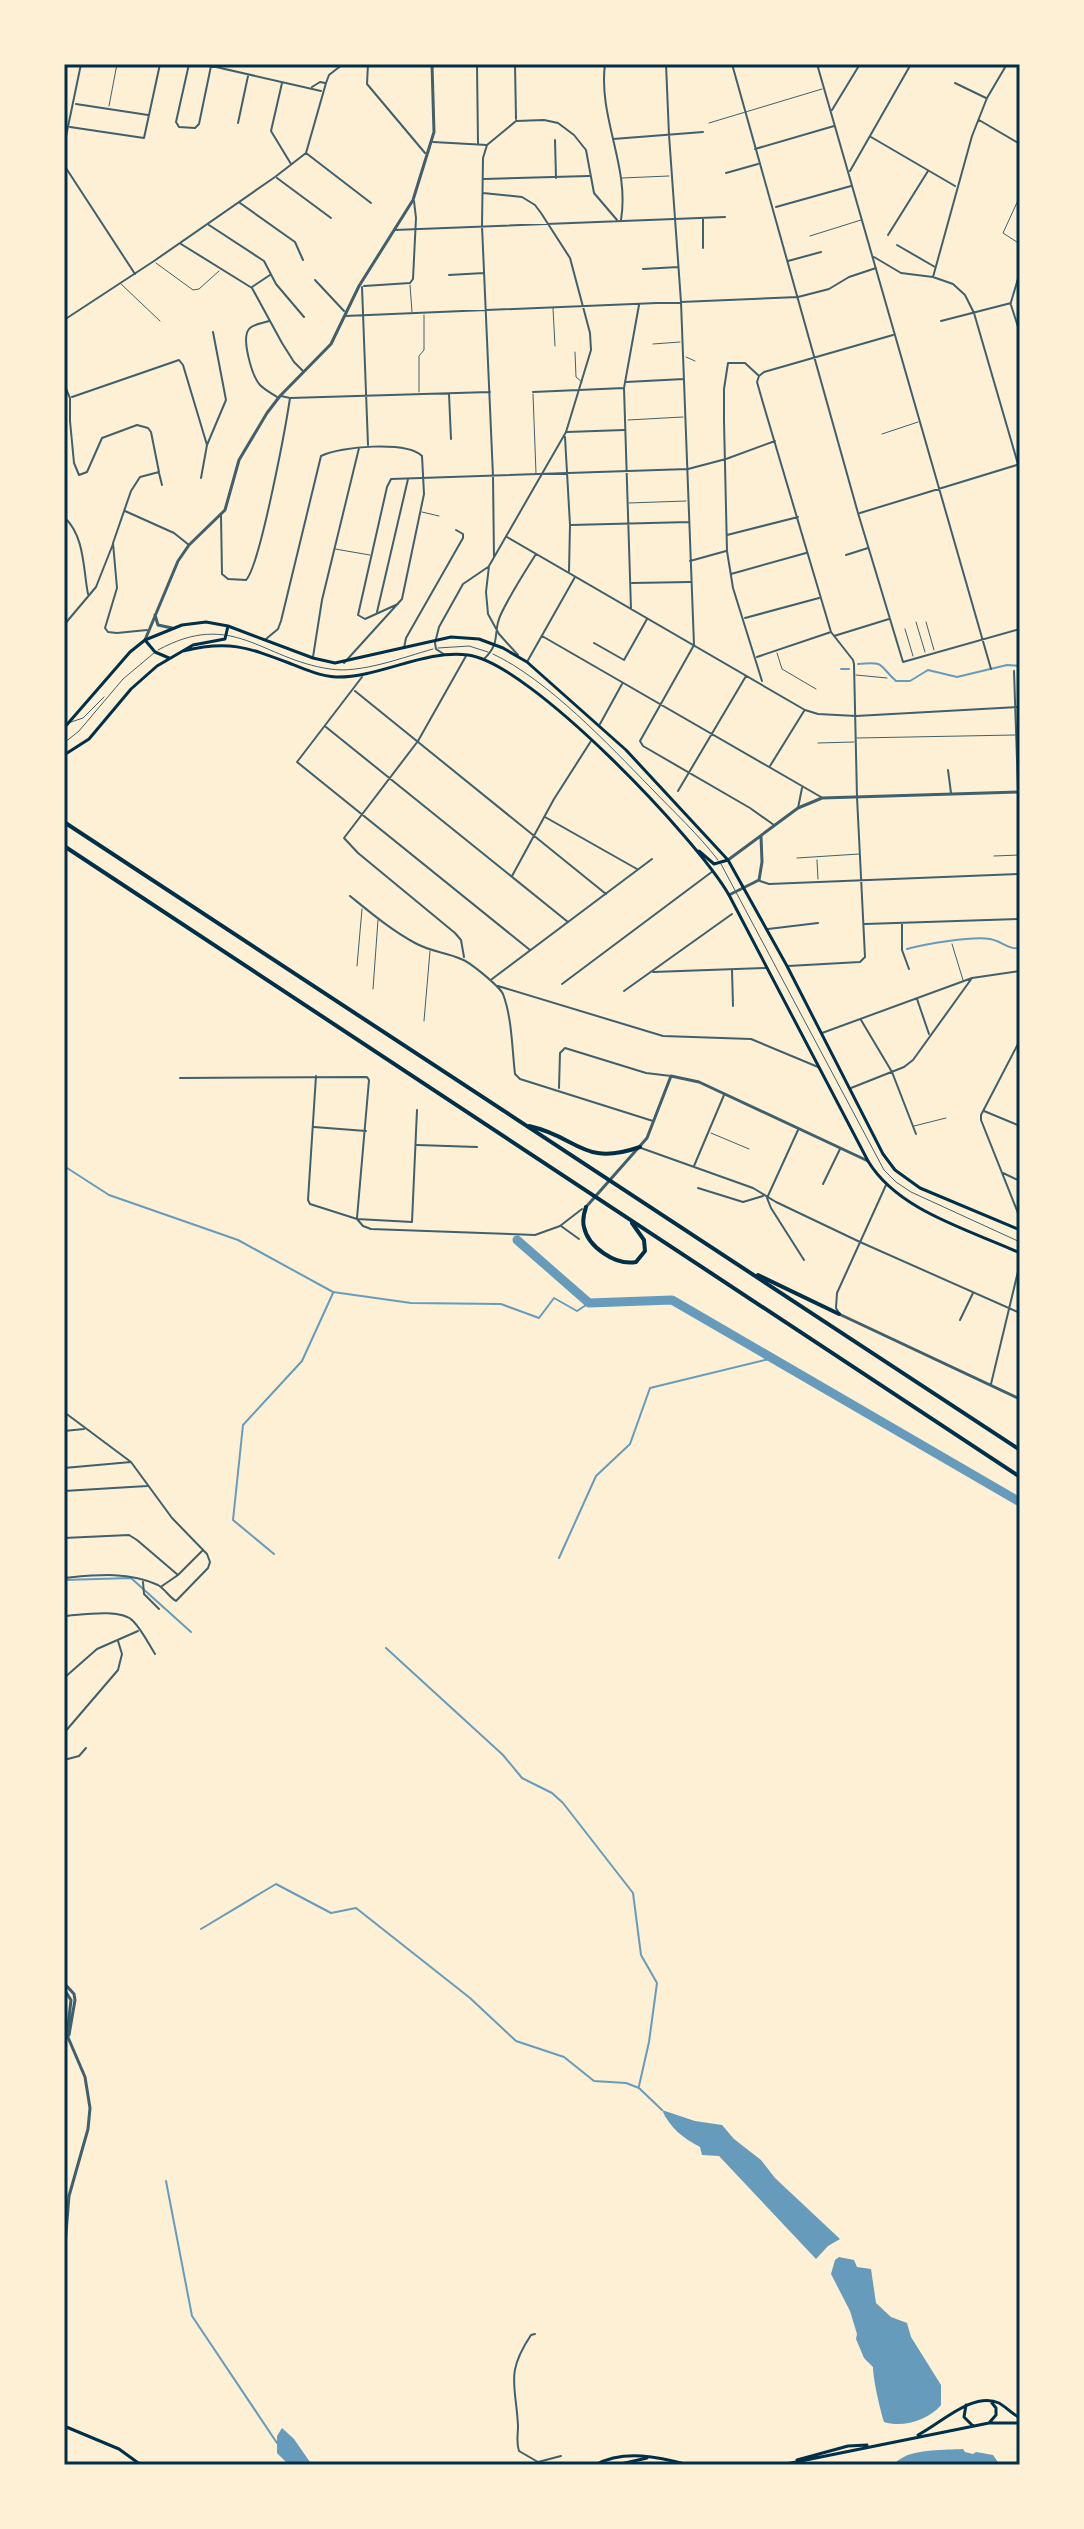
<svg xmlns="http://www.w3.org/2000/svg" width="1084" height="2529" font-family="Inter,sans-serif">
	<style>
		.water { fill: #669bbc }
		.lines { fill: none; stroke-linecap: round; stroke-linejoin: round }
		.stream { stroke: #669bbc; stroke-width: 2 }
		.river { stroke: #669bbc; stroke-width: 9 }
		.service { stroke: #3f606c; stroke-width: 1 }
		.minor { stroke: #3f606c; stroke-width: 2 }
		.tertiary { stroke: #3f606c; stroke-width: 3 }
		.secondary { stroke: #003049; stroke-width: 3 }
		.primary { stroke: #003049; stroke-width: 3 }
		.motorway { stroke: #003049; stroke-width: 4 }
		.neatline { fill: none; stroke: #003049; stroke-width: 3 }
	</style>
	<rect width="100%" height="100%" fill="#fdf0d5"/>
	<path class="water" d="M662 2110 695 2121 722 2125 734 2139 761 2160 775 2178 840 2239 828 2246 816 2259 719 2156 702 2155 700 2147C683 2138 670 2128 662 2110Z
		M839 2257 854 2260 857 2267 871 2269 876 2303 891 2317 907 2323 911 2337 941 2385V2405C929 2420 903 2428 884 2422 880 2409 873 2379 873 2367L864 2358 856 2339 857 2334 850 2311 831 2274 835 2260Z
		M282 2428 294 2439 312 2465H289L277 2453V2436Z
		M963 2449 965 2452 973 2454 976 2452 993 2455 1000 2465H890C894 2464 898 2460 902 2458 916 2449 946 2450 963 2449Z"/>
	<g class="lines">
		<path class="stream" d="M858 664C886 661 878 665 896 681H910L928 670 957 677 1007 665 1020 666
			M841 669H849
			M907 949C925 944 972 936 990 939 1002 941 1008 950 1020 948
			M64 1166 109 1195 238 1240 333 1292 411 1303 501 1304 539 1318 554 1298 577 1311 589 1303
			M274 1554 233 1520 243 1425 302 1361 333 1293
			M559 1558 596 1476 630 1444 650 1388 773 1358
			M64 1580 131 1578 191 1632
			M386 1648 503 1755 522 1778 552 1793 563 1803 633 1893 641 1955 657 1983 649 2042 639 2086
			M201 1929 276 1884 331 1913 356 1908 470 1998 516 2041 564 2057 594 2081 626 2083 639 2088 662 2110
			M166 2181 192 2316 277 2443"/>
		<path class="river" d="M517 1240 589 1303 672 1300 1020 1502"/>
		<path class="service" d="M109 106 117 64
			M709 123 822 89
			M622 178 669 176
			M1020 196 1003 233 1020 244
			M810 236 861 220
			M156 263 193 290 199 289 219 271
			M121 284 160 321
			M410 285 412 312
			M553 308 555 346
			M653 344 680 342
			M575 352 576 377 582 382
			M686 357 695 361
			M419 392V356L424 350V315
			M533 394 536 473
			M628 420 683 417
			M882 434 918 422
			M629 503 686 501
			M422 512 439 516
			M335 549 370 555
			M916 622 925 652
			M926 622 934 650
			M905 629 913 656
			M438 648 469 646 488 652
			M158 650C233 609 261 659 330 669 360 674 404 657 433 649
			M777 653 782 669 816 689
			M493 654C548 680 608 744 651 788 674 812 698 834 718 860
			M856 675 887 678
			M71 722 83 718 104 697
			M857 738 1015 735
			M64 743 79 731 123 679 154 653
			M818 743 854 742
			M994 856 1020 855
			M797 858 859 854
			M817 860 818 879
			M721 864 884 1170 896 1182 911 1192 1020 1242
			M952 944 963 980
			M357 966 362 909
			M373 989 378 920
			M424 1021 430 951
			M914 1126 946 1118
			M711 1133 749 1149"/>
		<path class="minor" d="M189 64 176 122 179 127 195 128 199 124 211 66
			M203 64 321 91
			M368 64 367 84 425 153
			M477 64 478 144
			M515 64 516 119
			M605 64C598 118 630 166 621 220
			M666 64 669 135 681 302 694 645 640 741 643 746 750 808 774 825
			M732 64 858 513 903 662 1020 629
			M817 64 991 669
			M282 83 271 131 291 164
			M955 83 986 98
			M312 87 320 82 325 83
			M76 104 148 115
			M832 110 860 64
			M979 120 1020 144
			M238 123 248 76
			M70 127 144 138 160 64
			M871 137 955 186
			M613 139 703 132
			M555 140 556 178
			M433 142 487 145
			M64 146 81 64
			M755 149 834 126
			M306 153 371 203
			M64 165 135 274
			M850 171 911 64
			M726 173 758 164
			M277 178 331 218
			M484 179 589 176
			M483 193 522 197 535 205 541 213 570 258 590 333 591 350 566 432 489 566 486 592 488 614 499 634 518 655
			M240 203 295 242 303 260
			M776 207 851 186
			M703 218V248
			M209 225 264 261 276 284 304 317
			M394 230 725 217
			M888 235 928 171
			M181 244 252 288 282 343 294 362 303 371
			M897 245 935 267
			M874 257 901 273 933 277 953 284 965 295 974 313 1020 471
			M788 261 821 252
			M643 269 678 267
			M449 275 484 273
			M933 277 972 136 987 98 1007 64
			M315 280 344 311
			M364 286 410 283 413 279 416 218 414 201
			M252 287 270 275
			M362 287 368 445
			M1011 302 1020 272
			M1011 305 1020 333
			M345 316 798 297 829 289 849 277 876 268
			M64 320 154 261 275 177 306 153 326 83 329 75 343 64
			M269 321C264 323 254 324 250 328 240 336 252 376 260 385 265 390 271 393 277 397
			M941 321 1011 303
			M758 375 745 363H728L724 389V421L727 551 733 588 762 681
			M759 376 757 382 763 403 831 632 853 660 854 664 857 797 865 957 860 962 788 966
			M759 376 764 372 893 335
			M626 382 684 379
			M64 384 70 398V421L74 463 79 475 87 472 102 438 137 425 148 428 151 432 159 472 140 477 131 491 113 543 117 588 105 628 108 632 117 633 147 630
			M533 392 624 388
			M449 394 451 439
			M281 396 290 398 490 392
			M72 397 179 360 183 365 207 445
			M567 432 624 430
			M565 437 570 525 569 571
			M159 473 162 485
			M201 478 207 445 226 400 213 332
			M125 511 174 533 189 545
			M860 513 1020 464
			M221 515 222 574 228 579 246 580C260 566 286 425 290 398
			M64 517C85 536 83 569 88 594
			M571 525 689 522
			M727 535 798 517
			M507 537 805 710 818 714 856 716 1020 707
			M846 555 868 548
			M494 557 493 476 482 226 483 158 487 145 516 121 544 120 558 123 574 135 586 150 594 193 617 220
			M690 561 726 551
			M731 574 806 553
			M632 583 690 582
			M398 604 365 619 358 615 387 487 391 479 688 469 726 459 775 441
			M631 609 624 388 639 305
			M377 612 408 479
			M745 618 819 598
			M64 625 96 587 113 544
			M542 636 821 797
			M834 636 889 619
			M266 639 278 629 281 621 321 456C340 446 407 441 422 456L424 494 402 599 344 663
			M594 643 624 660 647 619
			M404 648 406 638 463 538V534L456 530
			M445 655 436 649 435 643 439 627 463 584 488 567
			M313 657 322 600 359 448
			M757 657 831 632
			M484 659C502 642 492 632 501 614 511 593 524 573 536 554
			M527 662 575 577
			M1014 671 1020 849
			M362 677 297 762 530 950
			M355 691 606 894
			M600 724 622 684
			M326 727 568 922
			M770 766 804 711
			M948 770 951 793
			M678 791 746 676
			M798 808 802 788
			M545 817 637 869
			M512 876 554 799 591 741
			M760 881 769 884 1020 874
			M350 896C371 913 391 930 415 943 431 952 446 952 461 959 470 962 499 986 503 994 512 1018 512 1048 515 1074L520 1079 653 1121
			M865 924 1020 919
			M902 924V950L909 969
			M768 929 818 923
			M464 957 461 940 455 933 358 853 344 838 418 741 466 656
			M732 970 733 1006
			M653 972 766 968
			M492 979 652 859
			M562 984 713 871
			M498 986 663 1036 751 1039 818 1067
			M624 991 732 914
			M917 999 929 1034
			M861 1020 892 1072 916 1134
			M822 1033 972 978 1020 971
			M1020 1040 981 1115V1120L1020 1218
			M316 1076 308 1200 310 1204 357 1219 363 1226 371 1229 535 1235 560 1226 582 1209
			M180 1078 367 1077 369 1080 357 1218
			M559 1088 560 1053 565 1048 646 1073 671 1076
			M851 1088 904 1067 913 1060 972 978
			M984 1111 1020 1126
			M314 1127 366 1131
			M798 1130 767 1198 771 1208 804 1260
			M417 1145 477 1147
			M641 1148 753 1188 776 1202 860 1242 1020 1313
			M694 1166 724 1095
			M1003 1173 1020 1181
			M823 1184 840 1149
			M698 1188 743 1202 763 1196
			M357 1219 412 1222 417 1110
			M561 1226 579 1239
			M839 1313 836 1308 837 1293 886 1185
			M960 1320 973 1293
			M991 1384 1020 1263
			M64 1412 131 1462 172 1518 207 1554 210 1562 208 1568 176 1601C169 1597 165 1589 158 1585 128 1571 96 1575 64 1578
			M64 1431 84 1429
			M64 1468 131 1462
			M64 1491 147 1486
			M64 1538 129 1535 137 1540 178 1575
			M143 1582 144 1594 159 1609
			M162 1586 178 1575 202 1551
			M64 1616C81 1615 121 1608 133 1621 142 1630 148 1643 155 1654
			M64 1678 97 1649 138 1631
			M64 1733 118 1670 122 1654 118 1641
			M64 1760 79 1756 86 1748
			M535 2334 531 2335C505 2374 516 2384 518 2426 518 2436 516 2442 519 2451L538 2462 561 2456"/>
		<path class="tertiary" d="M155 615 158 625 172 628
			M145 640 178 561 189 545 225 510 239 460 267 413 280 396 331 344 359 286 413 200 434 132 432 64
			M728 860 798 808 822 798 1020 792
			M729 895 759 880 762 862 761 836
			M586 1207 647 1138 671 1076 699 1082 868 1161
			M839 1314 1020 1399
			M64 1983 74 1994 75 2000 69 2035
			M64 1989 71 2000 67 2035 85 2077 90 2108 88 2129 69 2196 64 2258"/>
		<path class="secondary" d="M966 2405 964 2417 973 2426
			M989 2423 996 2415V2408L992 2403
			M64 2426 119 2449 141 2465
			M918 2435C940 2424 973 2391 999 2403 1006 2407 1012 2414 1020 2418
			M797 2460 848 2446 867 2445
			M595 2465C624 2449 659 2457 689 2465
			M616 2465 647 2458
			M781 2465 989 2423H1020"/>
		<path class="primary" d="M145 640 155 652 169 658
			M183 651C228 640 247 647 289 663 304 669 320 676 336 677 379 678 425 649 468 655 530 663 698 840 729 895L868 1161C898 1211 970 1230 1020 1253
			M64 728 130 652 145 640 182 625 206 622 228 626 313 658 335 663 451 637 479 639 503 648 527 662 626 750 728 860 787 966 883 1154 895 1170 920 1188 1020 1230
			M64 755 89 739 131 689 157 666 193 645 225 639 228 626
			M699 851 714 864 728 860"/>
		<path class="motorway" d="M64 822 1020 1450
			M64 846 1020 1477
			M529 1126C579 1137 582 1167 640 1147
			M586 1207C584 1213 582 1220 584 1227 588 1247 616 1266 636 1262L645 1251 644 1240 632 1223
			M758 1275 839 1314"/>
	</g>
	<rect width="1084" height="2529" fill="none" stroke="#fdf0d5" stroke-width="132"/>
	<rect x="66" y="66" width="952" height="2397" class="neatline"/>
</svg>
